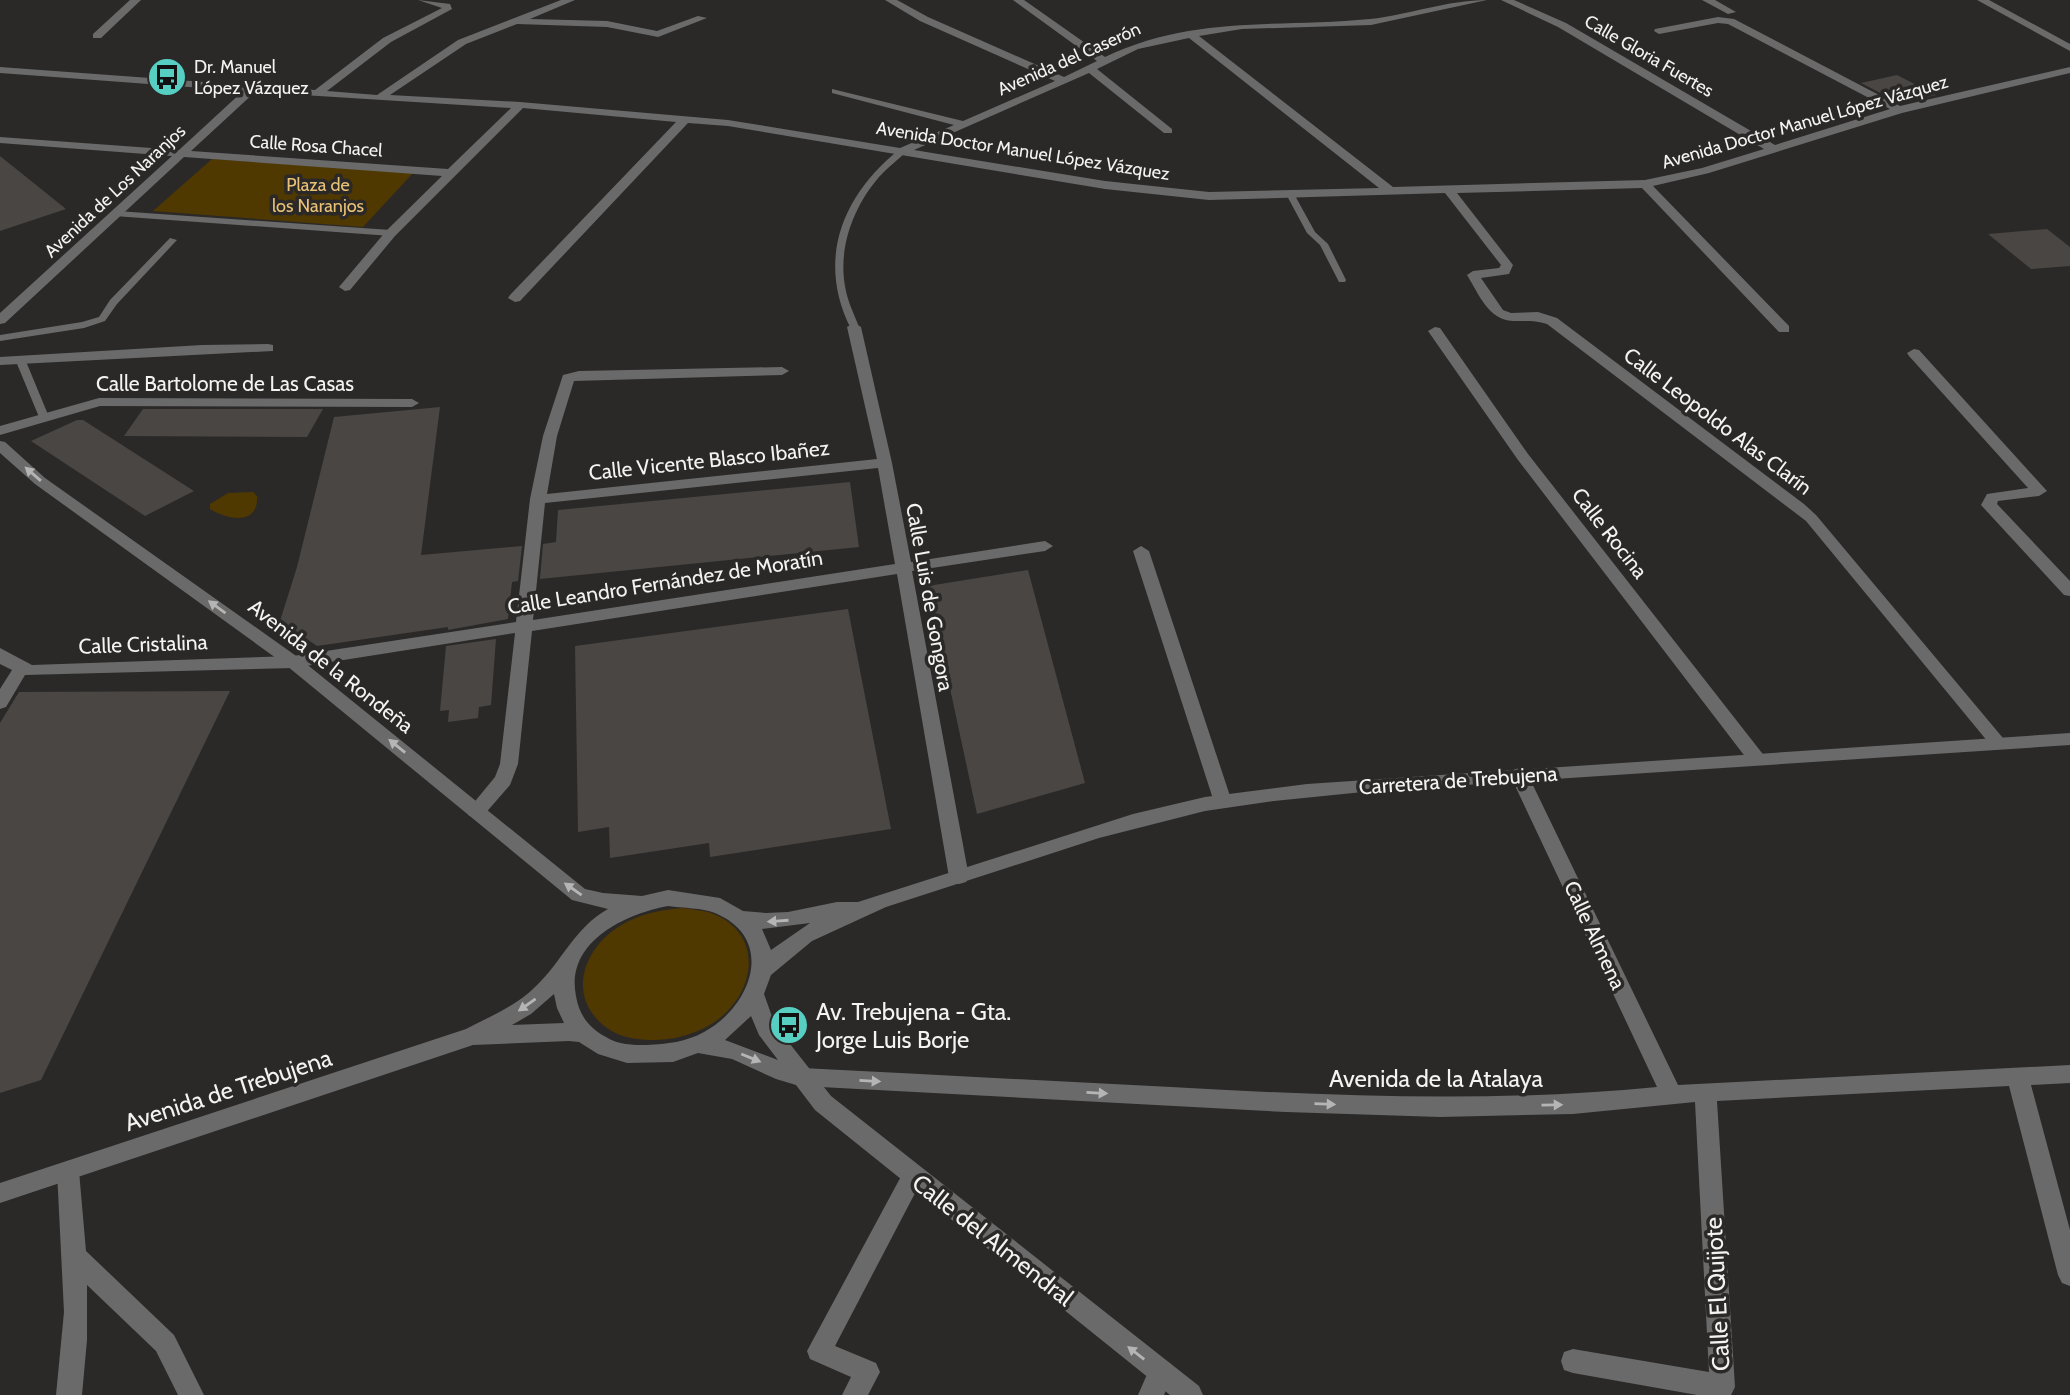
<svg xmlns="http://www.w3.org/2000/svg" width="2070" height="1395" font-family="Cabin,sans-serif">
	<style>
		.green { fill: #503801 }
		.building { fill: #494644 }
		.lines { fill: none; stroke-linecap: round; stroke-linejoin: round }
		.service { fill: #6a6a6b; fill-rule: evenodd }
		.minor { fill: #6a6a6b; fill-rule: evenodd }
		.tertiary { fill: #6a6a6b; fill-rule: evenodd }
		.oneway { fill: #b6b5b5 }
		.labels { text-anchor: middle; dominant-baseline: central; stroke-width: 7; stroke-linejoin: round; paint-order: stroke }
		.far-street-label { font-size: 18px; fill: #f4f3f1; stroke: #2b2927 }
		.far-poi-label { font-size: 18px; fill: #f4f3f1; stroke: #2b2927; text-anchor: start }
		.far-park-label { font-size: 18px; fill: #e9c177; stroke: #2b2927 }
		.street-label { font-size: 21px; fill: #f4f3f1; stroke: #2b2927 }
		.near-poi-label { font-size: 24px; fill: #f4f3f1; stroke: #2b2927; text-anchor: start }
		.near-street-label { font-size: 24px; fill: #f4f3f1; stroke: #2b2927 }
	</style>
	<rect width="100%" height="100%" fill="#2b2927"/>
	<path class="green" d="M212 159 413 173 363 227 153 211Z
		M253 492 257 496C259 526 227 520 210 509V504L228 493Z
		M682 908C690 909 700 910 708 912 766 931 757 994 713 1023 695 1035 669 1041 648 1040 634 1039 619 1037 607 1028 562 995 586 940 631 920 648 912 664 910 682 908Z"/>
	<path class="building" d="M1897 75 1936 95 1900 103 1861 83Z
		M0 156 66 209 0 231Z
		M2047 229 2070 247V266L2031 269 1988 234Z
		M440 407 421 555 522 546 518 581 512 582 508 619 448 630V627L317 646 280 621 297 567 334 417Z
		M143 409H323L307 437 124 436Z
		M77 420H83L194 491 145 516 31 441Z
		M850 482 859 547 540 579 543 544 556 542 558 510Z
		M1028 570 1085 783 977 814 928 586Z
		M848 609 891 829 710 857 709 843 610 858 609 827 578 832 575 646Z
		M496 639 491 705 479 707 478 718 448 722 449 710 440 711 446 646Z
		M230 691 41 1080 0 1093V723L19 692Z"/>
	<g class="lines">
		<path class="service" d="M900 149 907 151C898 160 888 167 879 177 854 206 838 247 845 286 847 300 854 314 859 327L854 330 851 329C816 260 842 195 900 149Z
			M1287 192H1293L1315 232 1328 244 1346 280 1345 282H1339L1320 245 1307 233 1286 194Z
			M117 211 391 230 395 233 391 236 114 216 113 214Z
			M170 238 177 240 117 304 105 321 84 328 0 341V335L82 322 99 317 110 300Z
			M20 356 25 359 49 417 48 419 44 420 39 417 15 359Z"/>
		<path class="minor" d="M130 0H141L101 38H93V34Z
			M418 0 450 4 452 9 391 42 327 91 377 95 458 40 561 0H575L530 19 607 21 657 31 698 16 707 18 658 37 607 27 517 24 466 44 390 95 520 102 728 120 900 148 954 125 832 93V89L963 121 1055 81 920 21 885 0H897L928 17 1064 77 1097 61 1013 0H1024L1105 57C1193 15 1278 28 1370 19 1409 15 1447 0 1487 0L1371 25 1242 29 1199 36 1393 187 1645 180 1702 168 1764 149 1558 27 1501 0H1514L1566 23 1775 145 1890 109 1728 24 1718 23 1659 34 1654 31 1655 29 1718 17 1734 19 1900 106 2070 67V73L1902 113 1709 173 1653 186 1789 326V332H1779L1642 188 1457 193 1513 265 1509 274 1481 278 1503 310 1511 313 1538 312 1557 318 1804 504 1816 515 2008 744 2005 748H1993L1806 521 1547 324C1535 320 1526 321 1513 321 1488 320 1479 294 1467 275L1473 271 1499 268 1501 265 1445 193 1209 200 1105 189 728 126 688 123 520 301 515 302 508 298 510 295 676 122 523 108 395 236 350 290 345 291 339 287 387 230 442 176 184 157 5 323 0 324V313L172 156 0 143V137L179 150 243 91 0 73V67L315 90 383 38 442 8ZM1189 38 1379 188 1209 192 1105 181 914 150 1089 73 1164 133H1172V129L1097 69 1138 49ZM255 92 511 108 448 169 191 151Z
			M1702 0H1715L1736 12 1728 14Z
			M1977 0H1989L2070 44V51Z
			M854 323 861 327 892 463 911 562 1045 541 1053 546 1045 551 912 571 969 877 966 882 959 884 952 882 949 877 897 574 532 631 518 764 510 785 483 816H469L467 811 495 777 500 764 515 633 293 668 25 675 6 707 0 709V689L12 670 0 664V648L32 665 293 656 516 622 530 499 543 436 563 375 579 371 782 367 789 371 782 375 574 381 557 436 547 494 877 459 847 327ZM878 468 895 564 533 620 545 503Z
			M1435 327 1440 328 1528 454 1762 753 1765 758 1762 763H1750L1518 460 1428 331Z
			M268 344 273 345V351L0 365V357L202 345Z
			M1914 349 1919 350 2047 491 2039 496 1998 501 1997 504 2070 581V596L2064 595 1981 505 1987 494 2028 488 1909 356 1907 353Z
			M99 398 412 399 419 403 412 407 100 406 0 435V426Z
			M1141 546 1149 551 1232 802 1230 807H1216L1214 802 1133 551Z
			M1519 768 1525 770 1528 775 1678 1085 2070 1065V1083L2031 1085 2070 1230V1286L2062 1283 2058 1275 2009 1086 1717 1101 1735 1387 1731 1395H1697L1573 1373 1564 1370 1561 1361 1564 1352 1573 1349 1709 1372 1695 1102 1573 1114 1440 1117 1286 1112 802 1086 794 1084 791 1077 794 1070 802 1068C925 1074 1048 1081 1171 1087 1334 1096 1495 1103 1657 1087L1510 775 1513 770Z
			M68 1161 76 1164 79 1171 86 1251 174 1335 204 1395H178L156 1351 87 1285V1340L82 1395H56L64 1312 57 1171 60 1164Z
			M913 1166 921 1169 924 1176 835 1346 876 1363 880 1372 868 1395H842L851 1377 810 1359 807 1351 905 1169Z
			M1161 1360 1170 1363 1174 1372 1164 1395H1138L1152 1363Z"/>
		<path class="tertiary" d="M0 441 5 442 45 478 299 658 585 889 603 893 642 896 668 890 720 898 743 911 766 913 788 912 837 902H858L1133 814 1205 797 1307 784 2070 733V745L1373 791 1274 801 1205 811 1099 838 886 907 812 941 771 975 764 994 775 1025 831 1096 1199 1386 1203 1395H1170L815 1110 796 1085 776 1079 732 1059 698 1053 673 1062 627 1063 598 1054 579 1042 569 1041 473 1045 0 1203V1183L466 1029C489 1017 516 1006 535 987 562 962 574 928 608 909L572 900 287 666 35 484 0 453ZM668 906C683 908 702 908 715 913 777 939 751 1007 704 1032 686 1042 667 1044 647 1045 632 1045 619 1045 606 1037 589 1028 579 1015 576 996 565 942 625 914 668 906ZM810 923 771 950 762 929ZM554 994 557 1008 564 1023 512 1025 531 1014ZM751 1016 759 1035 778 1060 725 1040Z"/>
	</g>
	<defs><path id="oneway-solid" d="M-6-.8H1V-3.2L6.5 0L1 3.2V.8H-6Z" transform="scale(1.75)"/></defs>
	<g class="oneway">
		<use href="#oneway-solid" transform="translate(33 474) rotate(-139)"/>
		<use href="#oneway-solid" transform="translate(217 607) rotate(-144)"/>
		<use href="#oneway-solid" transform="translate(397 746) rotate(-141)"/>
		<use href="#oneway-solid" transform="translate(573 889) rotate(-145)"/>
		<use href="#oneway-solid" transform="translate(778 921) rotate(176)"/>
		<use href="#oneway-solid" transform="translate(527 1005) rotate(145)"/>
		<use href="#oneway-solid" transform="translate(751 1058) rotate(22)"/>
		<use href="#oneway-solid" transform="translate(870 1081) rotate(3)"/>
		<use href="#oneway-solid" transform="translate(1097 1093) rotate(3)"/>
		<use href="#oneway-solid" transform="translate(1325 1104) rotate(2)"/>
		<use href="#oneway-solid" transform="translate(1552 1105) rotate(-1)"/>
		<use href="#oneway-solid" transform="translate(1136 1353) rotate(-142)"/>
	</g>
	<defs>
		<symbol id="bus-disc" viewBox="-11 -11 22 22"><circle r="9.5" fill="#57cec2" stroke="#2b2927"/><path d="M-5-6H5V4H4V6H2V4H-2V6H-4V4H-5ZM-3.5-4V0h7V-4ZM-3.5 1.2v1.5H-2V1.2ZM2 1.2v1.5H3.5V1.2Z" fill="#111"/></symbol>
	</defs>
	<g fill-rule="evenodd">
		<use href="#bus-disc" x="145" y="55" width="44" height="44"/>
		<use href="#bus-disc" x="767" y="1003" width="44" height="44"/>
	</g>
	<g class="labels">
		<g class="far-street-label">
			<text transform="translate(1649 56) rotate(30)">Calle Gloria Fuertes</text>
			<text transform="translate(1069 59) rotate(-24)">Avenida del Caserón</text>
			<text transform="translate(1805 122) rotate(-16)">Avenida Doctor Manuel López Vázquez</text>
			<text transform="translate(316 146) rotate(4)">Calle Rosa Chacel</text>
			<text transform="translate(1023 151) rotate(9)">Avenida Doctor Manuel López Vázquez</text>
			<text transform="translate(115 191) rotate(-43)">Avenida de Los Naranjos</text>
		</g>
		<g class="far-poi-label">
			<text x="194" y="67">Dr. Manuel<tspan x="194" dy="21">López Vázquez</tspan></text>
		</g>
		<g class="far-park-label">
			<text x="318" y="185">Plaza de<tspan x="318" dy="21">los Naranjos</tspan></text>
		</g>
		<g class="street-label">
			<text x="225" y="383">Calle Bartolome de Las Casas</text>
			<text transform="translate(1718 421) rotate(37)">Calle Leopoldo Alas Clarín</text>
			<text transform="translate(709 460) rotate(-6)">Calle Vicente Blasco Ibañez</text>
			<text transform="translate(1610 533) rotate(52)">Calle Rocina</text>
			<text transform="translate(665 582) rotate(-9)">Calle Leandro Fernández de Moratín</text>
			<text transform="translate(930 597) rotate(80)">Calle Luis de Gongora</text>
			<text transform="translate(143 644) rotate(-2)">Calle Cristalina</text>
			<text transform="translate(331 666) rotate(38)">Avenida de la Rondeña</text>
			<text transform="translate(1458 780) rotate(-4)">Carretera de Trebujena</text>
			<text transform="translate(1595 935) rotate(65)">Calle Almena</text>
		</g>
		<g class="near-poi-label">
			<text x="816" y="1011">Av. Trebujena - Gta.<tspan x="816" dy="28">Jorge Luis Borje</tspan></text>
		</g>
		<g class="near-street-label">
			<text x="1436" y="1078">Avenida de la Atalaya</text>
			<text transform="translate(228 1090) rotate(-18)">Avenida de Trebujena</text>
			<text transform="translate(993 1240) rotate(38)">Calle del Almendral</text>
			<text transform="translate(1717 1294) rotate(-93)">Calle El Quijote</text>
		</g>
	</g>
</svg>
